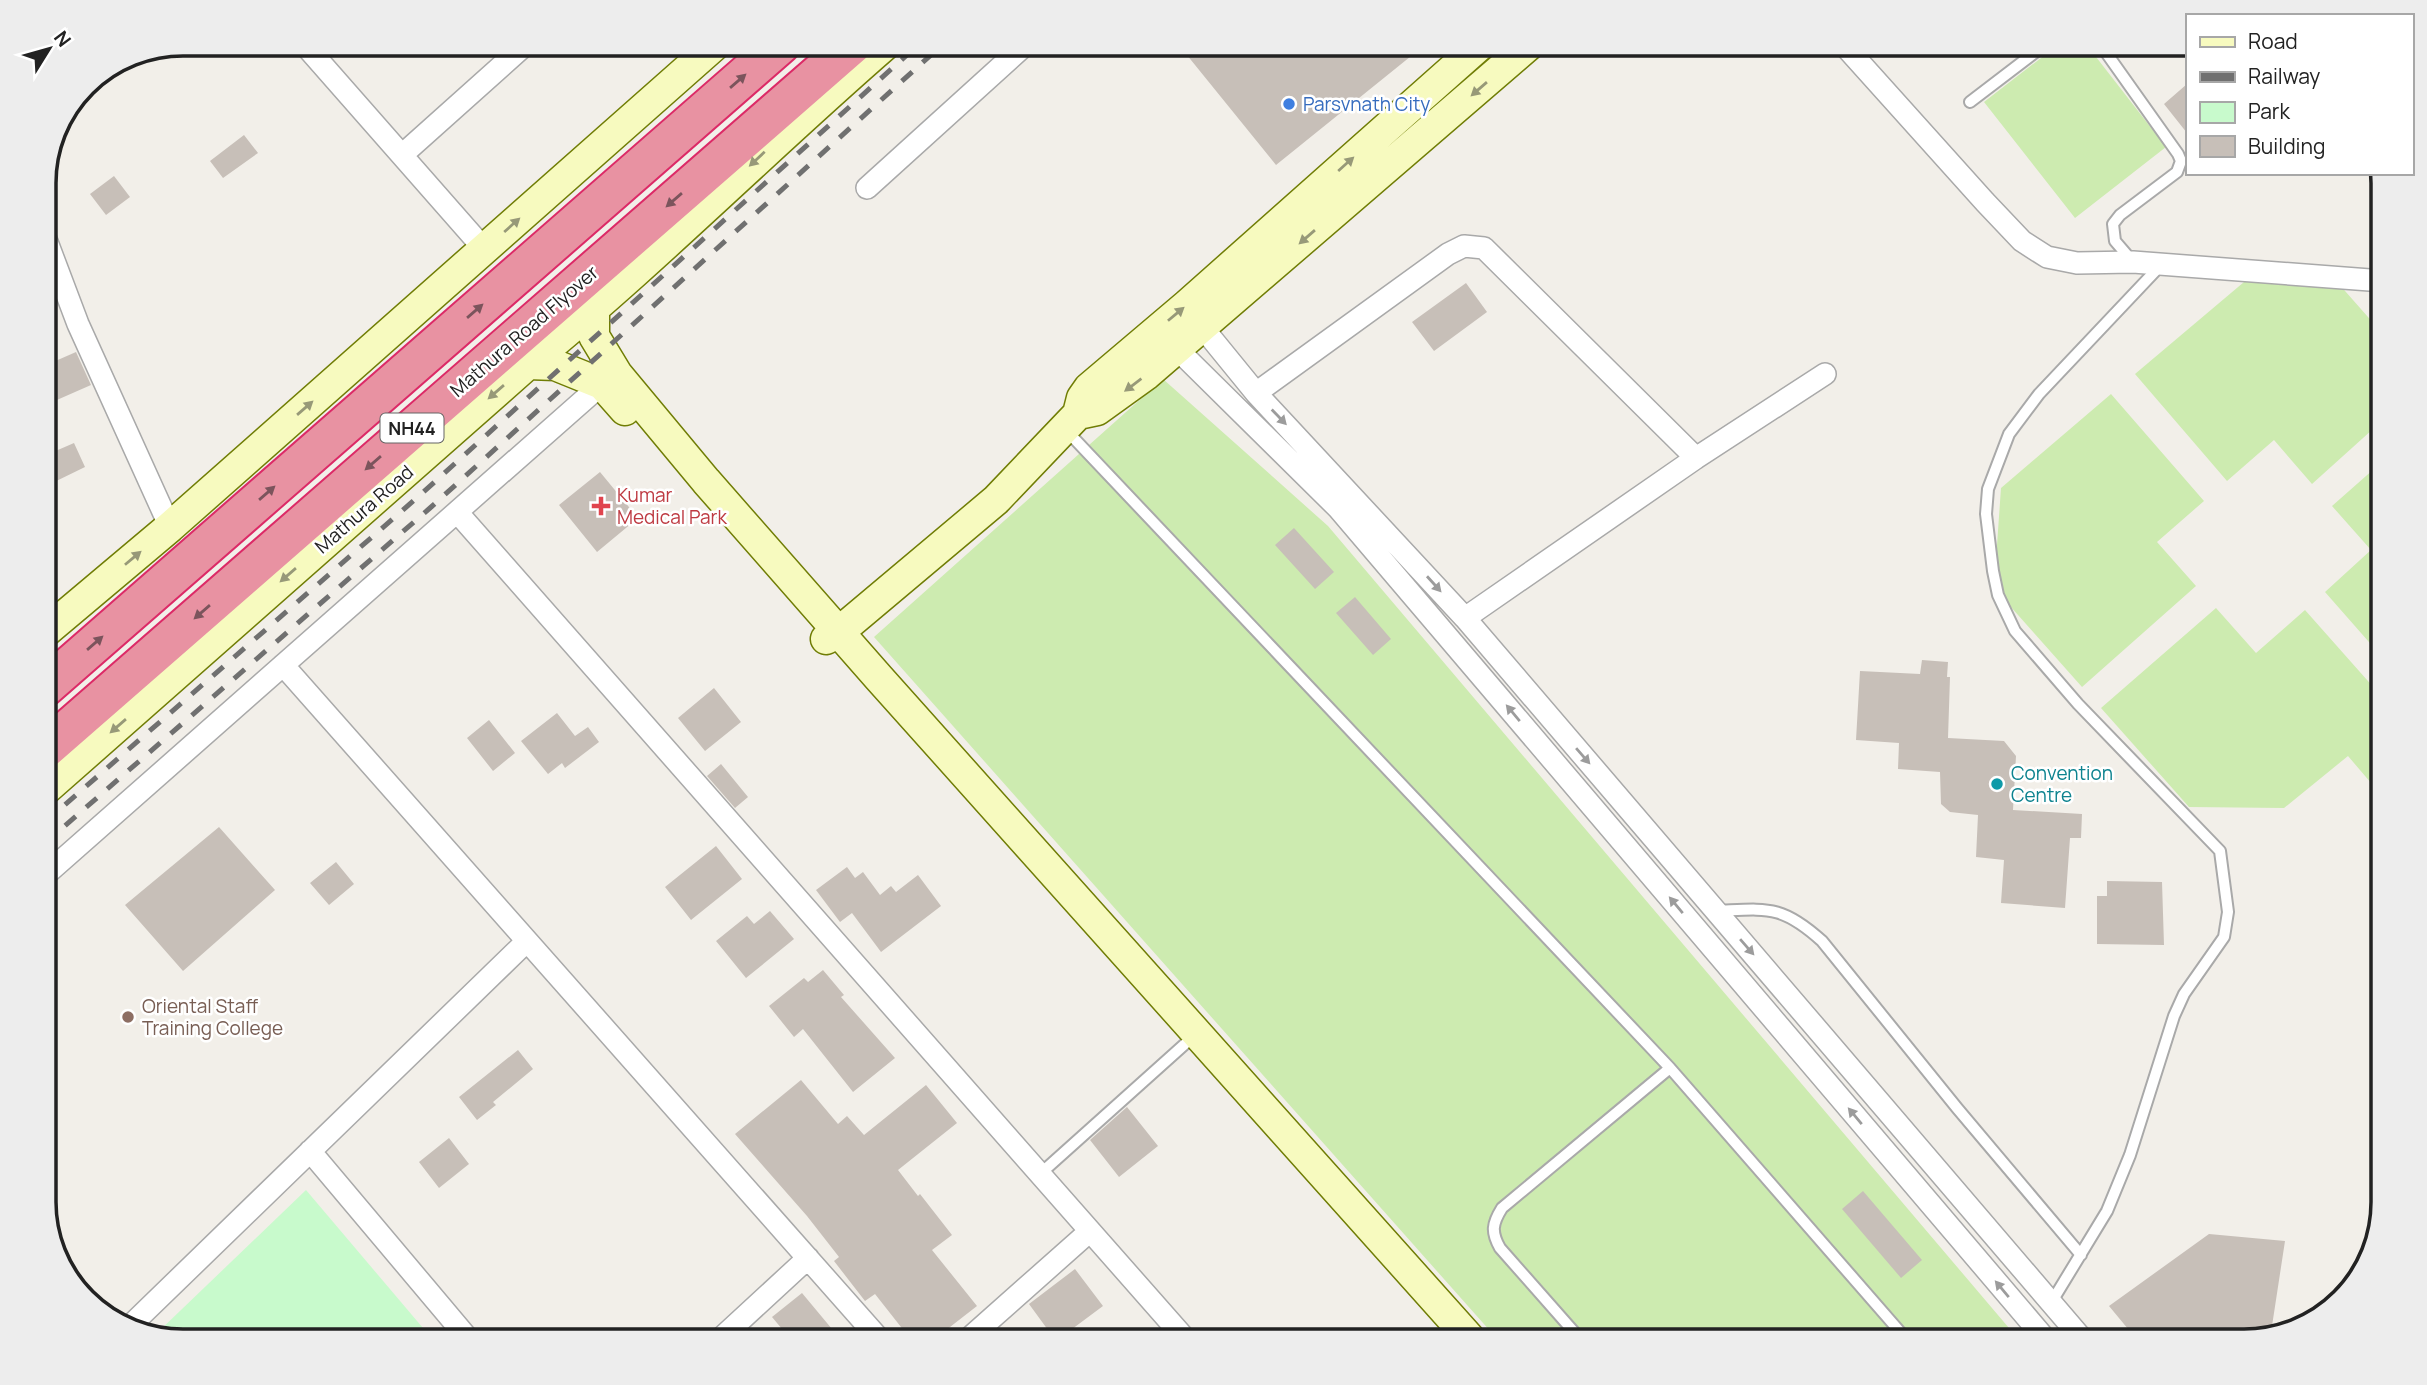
<svg xmlns="http://www.w3.org/2000/svg" width="2427" height="1385" font-family="Manrope,sans-serif">
	<style>
		.grass { fill: #cdebb0 }
		.park { fill: #c8facc }
		.building { fill: #c7bfb8 }
		.lines { fill: none; stroke-linecap: round; stroke-linejoin: round }
		.lane-casing { stroke: #a9a9a9; stroke-width: 14 }
		.street-casing { stroke: #a9a9a9; stroke-width: 24 }
		.secondary-casing { stroke: #707d05; stroke-width: 33 }
		.highway-casing { stroke: #dc2a67; stroke-width: 42 }
		.lane { stroke: #fff; stroke-width: 10 }
		.street { stroke: #fff; stroke-width: 21 }
		.secondary { stroke: #f7fabf; stroke-width: 30 }
		.highway { stroke: #e892a2; stroke-width: 38 }
		.rail { stroke: #707070; stroke-width: 5; stroke-dasharray: 14 14; stroke-linecap: butt }
		.oneway { fill: #7b545c }
		.oneway2 { fill: #979978 }
		.oneway3 { fill: #9c9c9c }
		.shop-dot { fill: #3f7fe0; stroke: #fff; stroke-width: 2.5 }
		.health-dot { fill: #e0444e; stroke: #fff; stroke-width: 2.5 }
		.culture-dot { fill: #0f9aa8; stroke: #fff; stroke-width: 2.5 }
		.education-dot { fill: #8d6e63; stroke: #fff; stroke-width: 2.5 }
		.labels { text-anchor: middle; dominant-baseline: central; stroke-width: 5; stroke-linejoin: round; paint-order: stroke }
		.shield { fill: #fff; stroke: #646464; stroke-width: 2 }
		.shield-label { font-size: 18px; font-weight: bold; fill: #222 }
		.shop-label { font-size: 19px; fill: #366cbe; stroke: #fff; text-anchor: start }
		.street-label { font-size: 19px; fill: #222; stroke: #fff }
		.health-label { font-size: 19px; fill: #be3a42; stroke: #fff; text-anchor: start }
		.culture-label { font-size: 19px; fill: #0d838f; stroke: #fff; text-anchor: start }
		.education-label { font-size: 19px; fill: #785e54; stroke: #fff; text-anchor: start }
		.rim { fill: none; stroke: #222; stroke-width: 3.5 }
	</style>
	<rect width="100%" height="100%" fill="#f2efe9"/>
	<path class="grass" d="M2059 44H2086L2166 147 2075 218 1984 102Z
		M2244 282 2338 283 2383 334V420L2312 484 2274 440 2227 481 2135 374Z
		M1163 379 1328 526 2020 1341H1499L874 637Z
		M2111 394 2204 501 2157 542 2196 586 2082 687 1994 588 2001 488Z
		M2383 461V658L2325 592 2371 550 2332 506Z
		M2216 608 2256 653 2305 610 2383 698V797L2348 756 2284 808 2189 807 2101 708Z"/>
	<path class="park" d="M306 1190 434 1341H183L156 1334Z"/>
	<path class="building" d="M1178 44H1426L1276 165Z
		M2187 84V133L2164 104Z
		M244 135 258 153 223 178 210 161Z
		M114 176 130 197 106 215 90 194Z
		M1466 283 1487 312 1434 351 1412 322Z
		M76 352 91 385 50 403 44 390V366Z
		M74 443 85 467 44 487V456Z
		M600 472 638 518 597 552 559 505Z
		M1294 528 1334 572 1315 589 1275 545Z
		M1355 597 1391 639 1373 655 1336 613Z
		M1922 660 1948 662 1947 677H1950L1948 738 2004 741 2016 756 2013 810 2082 814 2081 838H2070L2065 908 2001 903 2004 860 1976 857 1978 815 1950 812 1941 804 1940 772 1898 769 1899 743 1856 740 1860 671 1920 674Z
		M714 688 741 722 705 751 678 718Z
		M557 713 575 736 588 727 599 742 565 768 562 763 548 774 521 741Z
		M489 720 515 753 493 771 467 738Z
		M721 764 748 797 735 808 707 776Z
		M219 827 275 890 183 971 125 905Z
		M716 846 742 879 691 920 665 887Z
		M336 862 354 884 329 905 310 883Z
		M847 867 855 878 863 872 880 895 891 886 896 892 918 875 941 906 881 952 852 913 840 922 816 890Z
		M2107 881 2162 882 2164 945 2097 944V896H2107Z
		M770 911 794 939 746 978 716 941 747 916 754 924Z
		M823 970 844 995 841 997 895 1058 853 1092 803 1029 794 1037 769 1006 804 978 808 982Z
		M518 1050 533 1069 493 1102 496 1105 477 1120 459 1097Z
		M801 1080 838 1124 847 1116 864 1135 926 1085 957 1123 898 1170 918 1196 920 1194 952 1235 932 1250 977 1306 932 1341H912L875 1294 865 1301 834 1261 839 1257 807 1216 735 1134Z
		M1127 1107 1158 1146 1119 1177 1090 1140Z
		M449 1138 469 1164 439 1188 419 1162Z
		M1863 1191 1922 1260 1901 1278 1842 1209Z
		M2209 1234 2285 1241 2272 1326 2263 1336 2244 1341H2138L2109 1306Z
		M1075 1269 1103 1306 1056 1341 1029 1304Z
		M802 1293 842 1341H792L772 1317Z"/>
	<g class="lines">
		<defs>
			<path id="lane" d="M2100 44 2178 154 2181 161 2177 172 2120 215 2113 224 2115 241 2133 262
				M1970 102 2046 44
				M1066 430 1670 1068 1908 1341
				M1716 911C1767 909 1781 904 1822 941L1957 1108 2081 1255
				M1040 1174 1185 1044
				M2051 1303 2107 1211 2130 1155 2174 1016 2184 994 2224 937 2228 912 2220 851 2078 704 2015 631 1998 595 1993 571 1986 514 1988 489 2009 434 2039 394 2161 265
				M1582 1341 1500 1248C1491 1232 1492 1224 1502 1208L1670 1068"/>
			<path id="street" d="M304 44 485 250
				M1843 44 1985 202 2022 241 2047 257 2077 263 2133 262 2383 281
				M402 155 526 44
				M867 188 1026 44
				M44 234 78 324 170 527
				M1203 328 1256 393 1465 618 2084 1341
				M1177 349 1338 508 2047 1341
				M1256 393 1448 254 1464 246 1484 248 1696 458
				M457 512 1187 1341
				M1465 618 1696 458 1825 374
				M283 665 881 1341
				M44 876 602 384
				M310 1151 470 1341
				M129 1327 527 941
				M718 1341 808 1258
				M966 1341 1090 1231"/>
			<path id="secondary" d="M594 310V336L617 374 706 481 879 678 1472 1341
				M528 364 555 365 602 384 625 410
				M1078 414 1097 410 1147 374 1530 44
				M44 633 170 527 716 44
				M826 639 839 632 996 500 1078 414 1082 398 1089 388 1187 305 1481 44
				M44 791 528 364C652 263 765 149 886 44"/>
			<path id="highway" d="M44 688 781 44
				M44 750 853 44"/>
		</defs>
		<use href="#lane" class="lane-casing"/>
		<use href="#street" class="street-casing"/>
		<use href="#secondary" class="secondary-casing"/>
		<use href="#highway" class="highway-casing"/>
		<use href="#lane" class="lane"/>
		<use href="#street" class="street"/>
		<use href="#secondary" class="secondary"/>
		<use href="#highway" class="highway"/>
		<path class="rail" d="M44 823 419 496 919 44
			M44 844 430 508 943 44"/>
	</g>
	<defs><path id="oneway-solid" d="M-6-.8H1V-3.2L6.5 0L1 3.2V.8H-6Z" transform="scale(1.75)"/></defs>
	<g class="oneway">
		<use href="#oneway-solid" transform="translate(738 81) rotate(-41)"/>
		<use href="#oneway-solid" transform="translate(674 200) rotate(139)"/>
		<use href="#oneway-solid" transform="translate(475 311) rotate(-41)"/>
		<use href="#oneway-solid" transform="translate(373 463) rotate(139)"/>
		<use href="#oneway-solid" transform="translate(267 493) rotate(-41)"/>
		<use href="#oneway-solid" transform="translate(202 612) rotate(139)"/>
		<use href="#oneway-solid" transform="translate(95 643) rotate(-41)"/>
	</g>
	<g class="oneway2">
		<use href="#oneway-solid" transform="translate(1479 89) rotate(139)"/>
		<use href="#oneway-solid" transform="translate(757 159) rotate(137)"/>
		<use href="#oneway-solid" transform="translate(1346 164) rotate(-42)"/>
		<use href="#oneway-solid" transform="translate(512 225) rotate(-42)"/>
		<use href="#oneway-solid" transform="translate(1307 237) rotate(139)"/>
		<use href="#oneway-solid" transform="translate(1176 314) rotate(-40)"/>
		<use href="#oneway-solid" transform="translate(1133 385) rotate(143)"/>
		<use href="#oneway-solid" transform="translate(496 392) rotate(139)"/>
		<use href="#oneway-solid" transform="translate(305 408) rotate(-41)"/>
		<use href="#oneway-solid" transform="translate(133 558) rotate(-40)"/>
		<use href="#oneway-solid" transform="translate(288 575) rotate(139)"/>
		<use href="#oneway-solid" transform="translate(118 726) rotate(139)"/>
	</g>
	<g class="oneway3">
		<use href="#oneway-solid" transform="translate(1279 417) rotate(46)"/>
		<use href="#oneway-solid" transform="translate(1434 584) rotate(48)"/>
		<use href="#oneway-solid" transform="translate(1513 713) rotate(-130)"/>
		<use href="#oneway-solid" transform="translate(1583 756) rotate(49)"/>
		<use href="#oneway-solid" transform="translate(1676 905) rotate(-130)"/>
		<use href="#oneway-solid" transform="translate(1747 947) rotate(49)"/>
		<use href="#oneway-solid" transform="translate(1855 1116) rotate(-130)"/>
		<use href="#oneway-solid" transform="translate(2002 1289) rotate(-130)"/>
	</g>
	<circle class="shop-dot" cx="1289" cy="104" r="7"/>
	<path class="health-dot" d="M597.5 495.5h7v7h7v7h-7v7h-7v-7h-7v-7h7z"/>
	<circle class="culture-dot" cx="1997" cy="784" r="7"/>
	<circle class="education-dot" cx="128" cy="1017" r="7"/>
	<g class="labels">
		<rect class="shield" x="380.5" y="413.5" width="63" height="29" rx="5"/>
		<g class="shield-label">
			<text x="412" y="428">NH44</text>
		</g>
		<g class="shop-label">
			<text x="1303" y="104">Parsvnath City</text>
		</g>
		<g class="street-label">
			<text transform="translate(524 331) rotate(-41)">Mathura Road Flyover</text>
			<text transform="translate(364 509) rotate(-41)">Mathura Road</text>
		</g>
		<g class="health-label">
			<text x="617" y="495">Kumar<tspan x="617" dy="22">Medical Park</tspan></text>
		</g>
		<g class="culture-label">
			<text x="2011" y="773">Convention<tspan x="2011" dy="22">Centre</tspan></text>
		</g>
		<g class="education-label">
			<text x="142" y="1006">Oriental Staff<tspan x="142" dy="22">Training College</tspan></text>
		</g>
	</g>
	<path d="M0 0H2427V1385H0ZM183 56H2244A127 127 0 0 1 2371 183V1202A127 127 0 0 1 2244 1329H183A127 127 0 0 1 56 1202V183A127 127 0 0 1 183 56Z" fill="#ededed" fill-rule="evenodd"/>
	<path class="rim" d="M183 56H2244A127 127 0 0 1 2371 183V1202A127 127 0 0 1 2244 1329H183A127 127 0 0 1 56 1202V183A127 127 0 0 1 183 56Z"/>
	<rect x="2186" y="14" width="228" height="161" fill="#ffffff" stroke="#a7a7a7" stroke-width="2"/>
	<rect x="2200" y="37" width="35" height="10" fill="#f7fabf" stroke="#a7a7a7" stroke-width="2"/>
	<text x="2248" y="49" font-size="21" fill="#222222">Road</text>
	<rect x="2200" y="72" width="35" height="10" fill="#707070" stroke="#a7a7a7" stroke-width="2"/>
	<text x="2248" y="84" font-size="21" fill="#222222">Railway</text>
	<rect x="2200" y="102" width="35" height="21" fill="#c8facc" stroke="#a7a7a7" stroke-width="2"/>
	<text x="2248" y="119" font-size="21" fill="#222222">Park</text>
	<rect x="2200" y="136" width="35" height="21" fill="#c7bfb8" stroke="#a7a7a7" stroke-width="2"/>
	<text x="2248" y="154" font-size="21" fill="#222222">Building</text>
	<g transform="translate(49 49) rotate(53)" stroke="#ffffff" stroke-width="5" paint-order="stroke">
	<path d="M0-5L12 26L0 18L-12 26Z" fill="#222222"/>
	<text y="-10" font-size="19" font-weight="bold" text-anchor="middle" fill="#222222">N</text>
	</g>
</svg>
